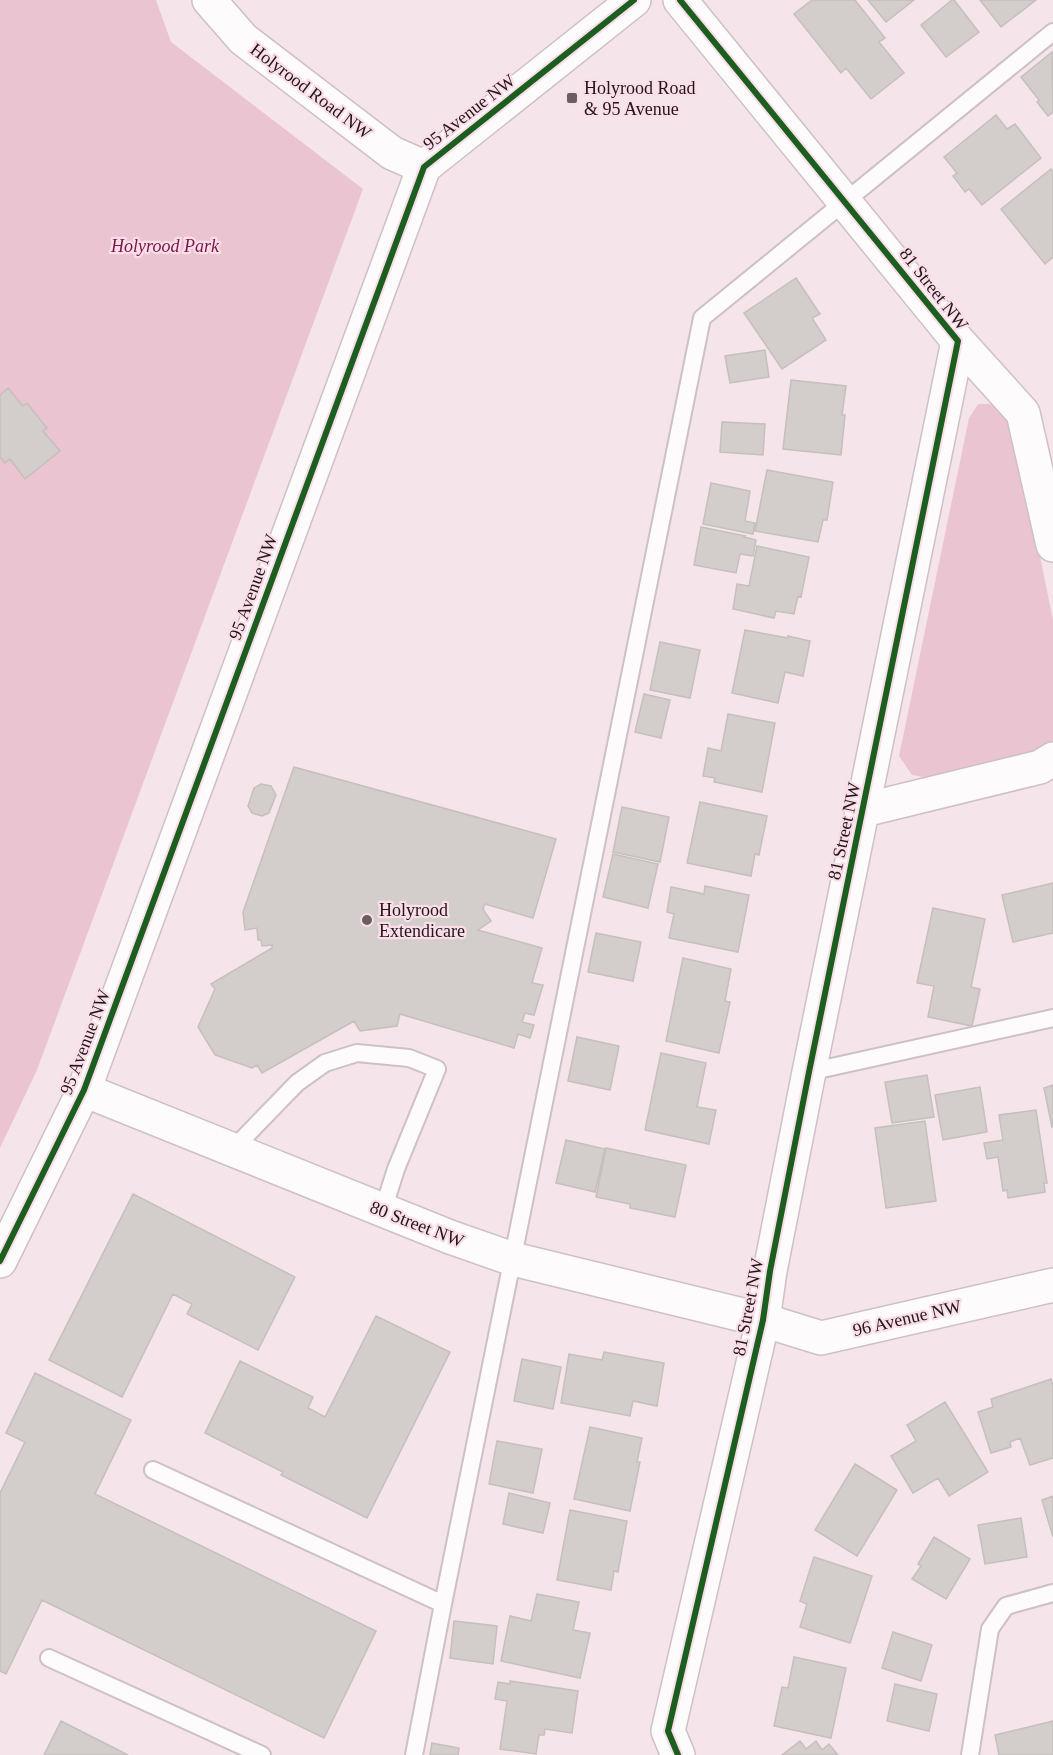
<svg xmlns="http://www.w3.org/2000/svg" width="1053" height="1755" font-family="'Times New Roman',serif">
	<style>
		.green { fill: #ebc4d2 }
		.building { fill: #d3cdcb; stroke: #c5bfbd; stroke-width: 1.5 }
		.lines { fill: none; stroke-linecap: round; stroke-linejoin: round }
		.service-casing { stroke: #cdc1c5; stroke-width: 20 }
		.minor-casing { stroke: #cdc1c5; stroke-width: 36 }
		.tertiary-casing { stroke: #cdc1c5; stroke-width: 36 }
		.service { stroke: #fefbfc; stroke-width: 16 }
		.minor { stroke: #fefbfc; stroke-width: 33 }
		.tertiary { stroke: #fefbfc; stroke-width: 33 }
		.cycleway-casing { stroke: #fbdee8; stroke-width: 10 }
		.cycleway { stroke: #1b5e20; stroke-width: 6 }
		.poi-dot { fill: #6b5e63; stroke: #fbdee8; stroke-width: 2 }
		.labels { text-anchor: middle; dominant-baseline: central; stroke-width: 4.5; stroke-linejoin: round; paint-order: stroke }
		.poi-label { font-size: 18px; fill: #20161a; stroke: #fbdee8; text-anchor: start }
		.street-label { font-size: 18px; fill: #20161a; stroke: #fbdee8 }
		.park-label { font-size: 18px; font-style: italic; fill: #791548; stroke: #fbdee8 }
	</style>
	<rect width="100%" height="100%" fill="#f5e4ea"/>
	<path class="green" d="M0 0H156L171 42 363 189 37 1070 0 1148Z
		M978 404H989L1002 410 1016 439 1053 620V746L1050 750 928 778 912 775 899 756 969 418Z"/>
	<path class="building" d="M812 0H855L885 38 879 42 904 73 871 99 846 68 841 73 794 14Z
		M868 0H914L886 22Z
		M952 0H954L979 32 946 57 921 25Z
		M980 0H1036L1001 27Z
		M1052 52 1053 112 1048 116 1037 102 1039 100 1021 77Z
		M996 115 1007 129 1015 124 1041 158 982 205 969 189 965 192 953 176 957 173 944 157Z
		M1051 169 1053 172V257L1045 264 1001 209Z
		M796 278 820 314 812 318 826 340 782 369 744 313Z
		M765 350 769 377 730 383 725 356Z
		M791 380 846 386 842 415H845L841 455 783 449Z
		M8 388 23 406 27 403 47 428 43 431 60 451 25 479 10 459 5 463 0 457V395Z
		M722 422 765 424 763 455 720 452Z
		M767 470 833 482 827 520H823L818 542 755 531Z
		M711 483 750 491 745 521 755 523 753 534 703 524Z
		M701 527 745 536 744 537 756 540 753 556 740 554 736 573 694 565Z
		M757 546 809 557 801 597 798 596 794 614 776 611 774 618 733 609 737 584 749 586Z
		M745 630 788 638V636L810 641 803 676 785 672 778 703 732 693Z
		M660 642 700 650 690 698 650 690Z
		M644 694 670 700 661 738 635 732Z
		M728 714 775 723 762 792 714 782 715 778 703 776 708 748 721 751Z
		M294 767 556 839 533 918 485 904 483 909 491 921 478 930 542 948 532 983 543 985 534 1015 525 1013 522 1022 534 1025 530 1038 518 1034 514 1048 400 1014 397 1026 360 1031 354 1021 262 1073 257 1065 252 1068 215 1055 198 1027 215 989 211 984 272 948V945L262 946 261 940H258L257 928 245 930 243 912Z
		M261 784 271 786 276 795 269 813 262 816 252 813 248 806 254 788Z
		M700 802 767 816 759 855 755 854 751 876 687 863Z
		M622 807 669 817 660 862 613 852Z
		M613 854 658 864 648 908 603 897Z
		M1053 883V933L1013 942 1002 895Z
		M705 886 749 895 738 952 669 938 674 914 667 912 671 887 704 894Z
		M933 908 985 919 971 987 980 989 972 1026 928 1017 934 986 917 983Z
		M596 933 641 942 633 981 588 972Z
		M683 958 731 969 725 1001 730 1002 719 1053 666 1041Z
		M577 1037 619 1046 610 1090 568 1081Z
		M661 1053 706 1063 697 1107 716 1110 709 1144 645 1130Z
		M927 1075 934 1117 892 1123 885 1082Z
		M1053 1085V1126L1052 1127 1044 1088Z
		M980 1087 987 1132 943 1140 935 1095Z
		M1036 1110 1047 1183H1044L1045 1192 1008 1198 1007 1190 1003 1191 998 1157 987 1159 984 1143 1003 1140 999 1115Z
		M925 1121 936 1201 886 1208 875 1128Z
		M566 1140 605 1149 595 1192 556 1183Z
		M606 1148 686 1165 675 1217 630 1208V1204L596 1197Z
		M133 1194 295 1277 258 1350 187 1314 192 1304 173 1294 122 1397 49 1360Z
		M376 1316 450 1352 367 1518 281 1475 283 1472 205 1433 240 1361 313 1397 308 1408 325 1417Z
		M604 1352 664 1363 657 1406 633 1401 630 1416 561 1403 569 1354 602 1360Z
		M522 1359 561 1367 553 1409 514 1401Z
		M35 1373 131 1420 95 1494 376 1631 324 1738 42 1600 6 1674 0 1671V1493L25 1442 6 1433Z
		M1051 1379 1053 1386V1458L1030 1465 1020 1438 1010 1442 1011 1447 991 1453 978 1412 993 1407 991 1399Z
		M945 1402 988 1472 949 1496 938 1478 913 1493 891 1456 916 1441 907 1425Z
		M590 1427 642 1438 637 1462H640L630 1511 574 1499Z
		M497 1441 542 1449 533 1493 489 1484Z
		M855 1464 897 1490 857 1556 815 1530Z
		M509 1493 550 1503 543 1533 503 1524Z
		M1053 1496V1537L1042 1500Z
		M570 1510 627 1521 618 1572 614 1571 611 1590 557 1580Z
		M1021 1518 1027 1557 985 1564 978 1525Z
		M934 1537 970 1559 946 1599 912 1579 921 1566 918 1564Z
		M814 1557 872 1576 850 1643 800 1627 807 1604 800 1601Z
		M537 1594 579 1602 573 1630 590 1633 580 1678 501 1661 510 1616 531 1621Z
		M454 1621 497 1626 493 1664 450 1658Z
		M893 1632 932 1645 921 1681 882 1668Z
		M794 1657 846 1668 831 1738 774 1726 782 1687 788 1688Z
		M510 1681 578 1691 572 1733 545 1729 544 1735H539L536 1754 500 1749 507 1701 495 1699 498 1682 510 1684Z
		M895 1684 937 1694 929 1731 887 1721Z
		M61 1721 128 1755H44Z
		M1053 1721V1755H999L995 1735Z
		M800 1741 806 1749 816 1741 822 1750 829 1744 838 1755H782Z
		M432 1743 459 1748 458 1755H430Z"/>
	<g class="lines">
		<defs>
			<path id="service" d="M809 1072 1053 1018
				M232 1150 297 1083 325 1063 357 1053 409 1058 437 1069 396 1169 383 1210
				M153 1470 443 1604
				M49 1658 262 1755
				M414 1755 443 1604 702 318 1053 32
				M970 1755 990 1629 1006 1606 1053 1593"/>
			<path id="minor" d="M209 0 243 39 392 153 424 167
				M958 341 1023 413 1053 545
				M864 810 1040 767 1053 759
				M84 1090 450 1237 513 1259 763 1320 821 1338 1053 1285
				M678 1755 668 1731 763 1320 770 1271 809 1072 958 341 680 0"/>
			<path id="tertiary" d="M0 1261 84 1090 424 167 634 0"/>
		</defs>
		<use href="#service" class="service-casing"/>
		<use href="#minor" class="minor-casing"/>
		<use href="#tertiary" class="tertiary-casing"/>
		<use href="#service" class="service"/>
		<use href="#minor" class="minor"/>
		<use href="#tertiary" class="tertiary"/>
		<defs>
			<path id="cycleway" d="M0 1261 84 1090 424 167 634 0
				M678 1755 668 1731 763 1320 770 1271 809 1072 958 341 680 0"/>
		</defs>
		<use href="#cycleway" class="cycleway-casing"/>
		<use href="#cycleway" class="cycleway"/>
	</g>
	<g class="poi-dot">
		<rect x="566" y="92" width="12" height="12" rx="3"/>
		<circle cx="367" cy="920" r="6"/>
	</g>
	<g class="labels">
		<g class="poi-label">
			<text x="584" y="88">Holyrood Road<tspan x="584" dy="21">&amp; 95 Avenue</tspan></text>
			<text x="379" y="910">Holyrood<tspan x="379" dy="21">Extendicare</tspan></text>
		</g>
		<g class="street-label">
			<text transform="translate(311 91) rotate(37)">Holyrood Road NW</text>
			<text transform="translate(469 112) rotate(-38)">95 Avenue NW</text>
			<text transform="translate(934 289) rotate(52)">81 Street NW</text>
			<text transform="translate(253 587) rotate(-70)">95 Avenue NW</text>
			<text transform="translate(844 831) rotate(-78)">81 Street NW</text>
			<text transform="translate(85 1042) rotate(-69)">95 Avenue NW</text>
			<text transform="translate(417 1224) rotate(21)">80 Street NW</text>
			<text transform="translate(748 1307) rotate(-79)">81 Street NW</text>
			<text transform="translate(907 1318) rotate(-13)">96 Avenue NW</text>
		</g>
		<g class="park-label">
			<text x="165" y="246">Holyrood Park</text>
		</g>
	</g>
</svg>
